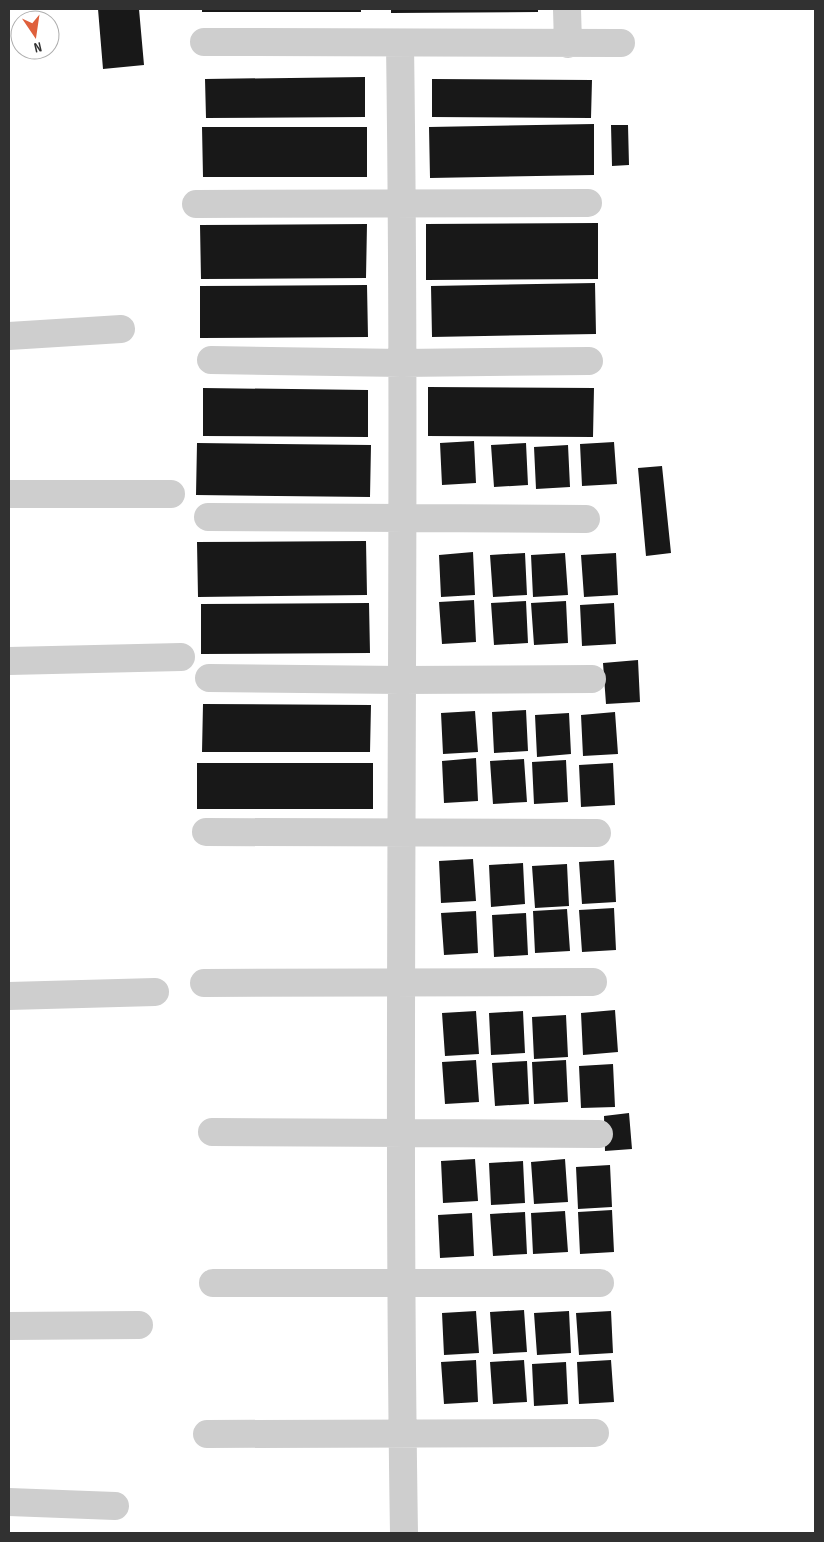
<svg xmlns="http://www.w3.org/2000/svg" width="824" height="1542" font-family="'Sofia Sans Condensed',sans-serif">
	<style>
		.building { fill: #181818 }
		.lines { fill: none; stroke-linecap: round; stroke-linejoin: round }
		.minor { stroke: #cecece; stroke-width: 28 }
	</style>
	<rect width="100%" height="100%" fill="#fff"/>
	<path class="building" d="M98 9H139L144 65 103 69Z
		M202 9H361V12H202Z
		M391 9H538V12L391 13Z
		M365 77V117L206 118 205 79Z
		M432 79 592 80 591 118 432 117Z
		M594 124V175L430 178 429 127Z
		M611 125H628L629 165 612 166Z
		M202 127H367V177H203Z
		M598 223V279L426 280V224Z
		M367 224 366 278 201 279 200 225Z
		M595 283 596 334 432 337 431 286Z
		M367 285 368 337 200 338V286Z
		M428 387 594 388 593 437 428 436Z
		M203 388 368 390V437L203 436Z
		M474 441 476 483 442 485 440 443Z
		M614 442 617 484 582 486 580 444Z
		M197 443 371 445 370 497 196 495Z
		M526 443 528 485 494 487 491 445Z
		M568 445 570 487 536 489 534 447Z
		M662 466 671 553 646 556 638 468Z
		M366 541 367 595 198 597 197 542Z
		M473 552 475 595 441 597 439 555Z
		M525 553 527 595 493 597 490 555Z
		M565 553 568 595 533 597 531 555Z
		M616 553 618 595 584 597 581 555Z
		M474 600 476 642 442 644 439 602Z
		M526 601 528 643 494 645 491 603Z
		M566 601 568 643 534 645 531 603Z
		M369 603 370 653 201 654V604Z
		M614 603 616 644 582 646 580 605Z
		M638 660 640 702 606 704 603 663Z
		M203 704 371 705 370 752H202Z
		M526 710 528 751 494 753 492 712Z
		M475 711 478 752 443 754 441 713Z
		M615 712 618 754 583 756 581 715Z
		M569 713 571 754 537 757 535 715Z
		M476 758 478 801 444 803 442 761Z
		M524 759 527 802 493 804 490 761Z
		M566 760 568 802 534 804 532 762Z
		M197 763H373V809H197Z
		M613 763 615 805 581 807 579 765Z
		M473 859 476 901 441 903 439 861Z
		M614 860 616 902 582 904 579 862Z
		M523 863 525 904 491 907 489 865Z
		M567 864 569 906 535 908 532 866Z
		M614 908 616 950 582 952 579 910Z
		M567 909 570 951 535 953 533 911Z
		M476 911 478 953 444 955 441 913Z
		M526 913 528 955 494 957 492 915Z
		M615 1010 618 1052 583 1055 581 1013Z
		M476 1011 479 1054 445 1056 442 1013Z
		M523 1011 525 1053 491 1055 489 1013Z
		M566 1015 568 1057 534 1059 532 1017Z
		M476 1060 479 1102 445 1104 442 1062Z
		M566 1060 568 1102 534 1104 532 1062Z
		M527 1061 529 1104 495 1106 492 1063Z
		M613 1064 615 1107 581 1108 579 1066Z
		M629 1113 632 1149 605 1151 604 1116Z
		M475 1159 478 1201 443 1203 441 1161Z
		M565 1159 568 1202 534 1204 531 1162Z
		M523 1161 525 1203 491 1205 489 1163Z
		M610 1165 612 1207 578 1209 576 1167Z
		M612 1210 614 1252 580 1254 578 1212Z
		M565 1211 568 1252 533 1254 531 1213Z
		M525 1212 527 1254 493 1256 490 1214Z
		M472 1213 474 1256 440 1258 438 1215Z
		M524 1310 527 1352 493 1354 490 1312Z
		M476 1311 479 1353 444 1355 442 1313Z
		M569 1311 571 1353 537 1355 534 1313Z
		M611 1311 613 1353 579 1355 576 1313Z
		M476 1360 478 1402 444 1404 441 1362Z
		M524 1360 527 1402 493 1404 490 1362Z
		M611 1360 614 1402 579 1404 577 1362Z
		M566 1362 568 1404 534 1406 532 1364Z"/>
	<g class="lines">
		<path class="minor" d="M567 9 568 44
			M204 42 621 43
			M400 44C407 540 396 1037 404 1533
			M196 204 588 203
			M9 336 121 329
			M211 360 402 363 589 361
			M9 494H171
			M208 517 586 519
			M9 661 181 657
			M209 678 401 680 592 679
			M206 832 597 833
			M204 983 593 982
			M9 996 155 992
			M212 1132 599 1134
			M213 1283H600
			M9 1326 139 1325
			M207 1434 595 1433
			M9 1502 115 1506"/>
	</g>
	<rect width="824" height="1542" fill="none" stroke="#313131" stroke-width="20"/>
	<g transform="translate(35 35) rotate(167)"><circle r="24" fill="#ffffff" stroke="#adadad"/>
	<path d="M0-4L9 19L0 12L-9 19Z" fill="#df603c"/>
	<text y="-8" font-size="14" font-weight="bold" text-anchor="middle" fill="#313131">N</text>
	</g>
</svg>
